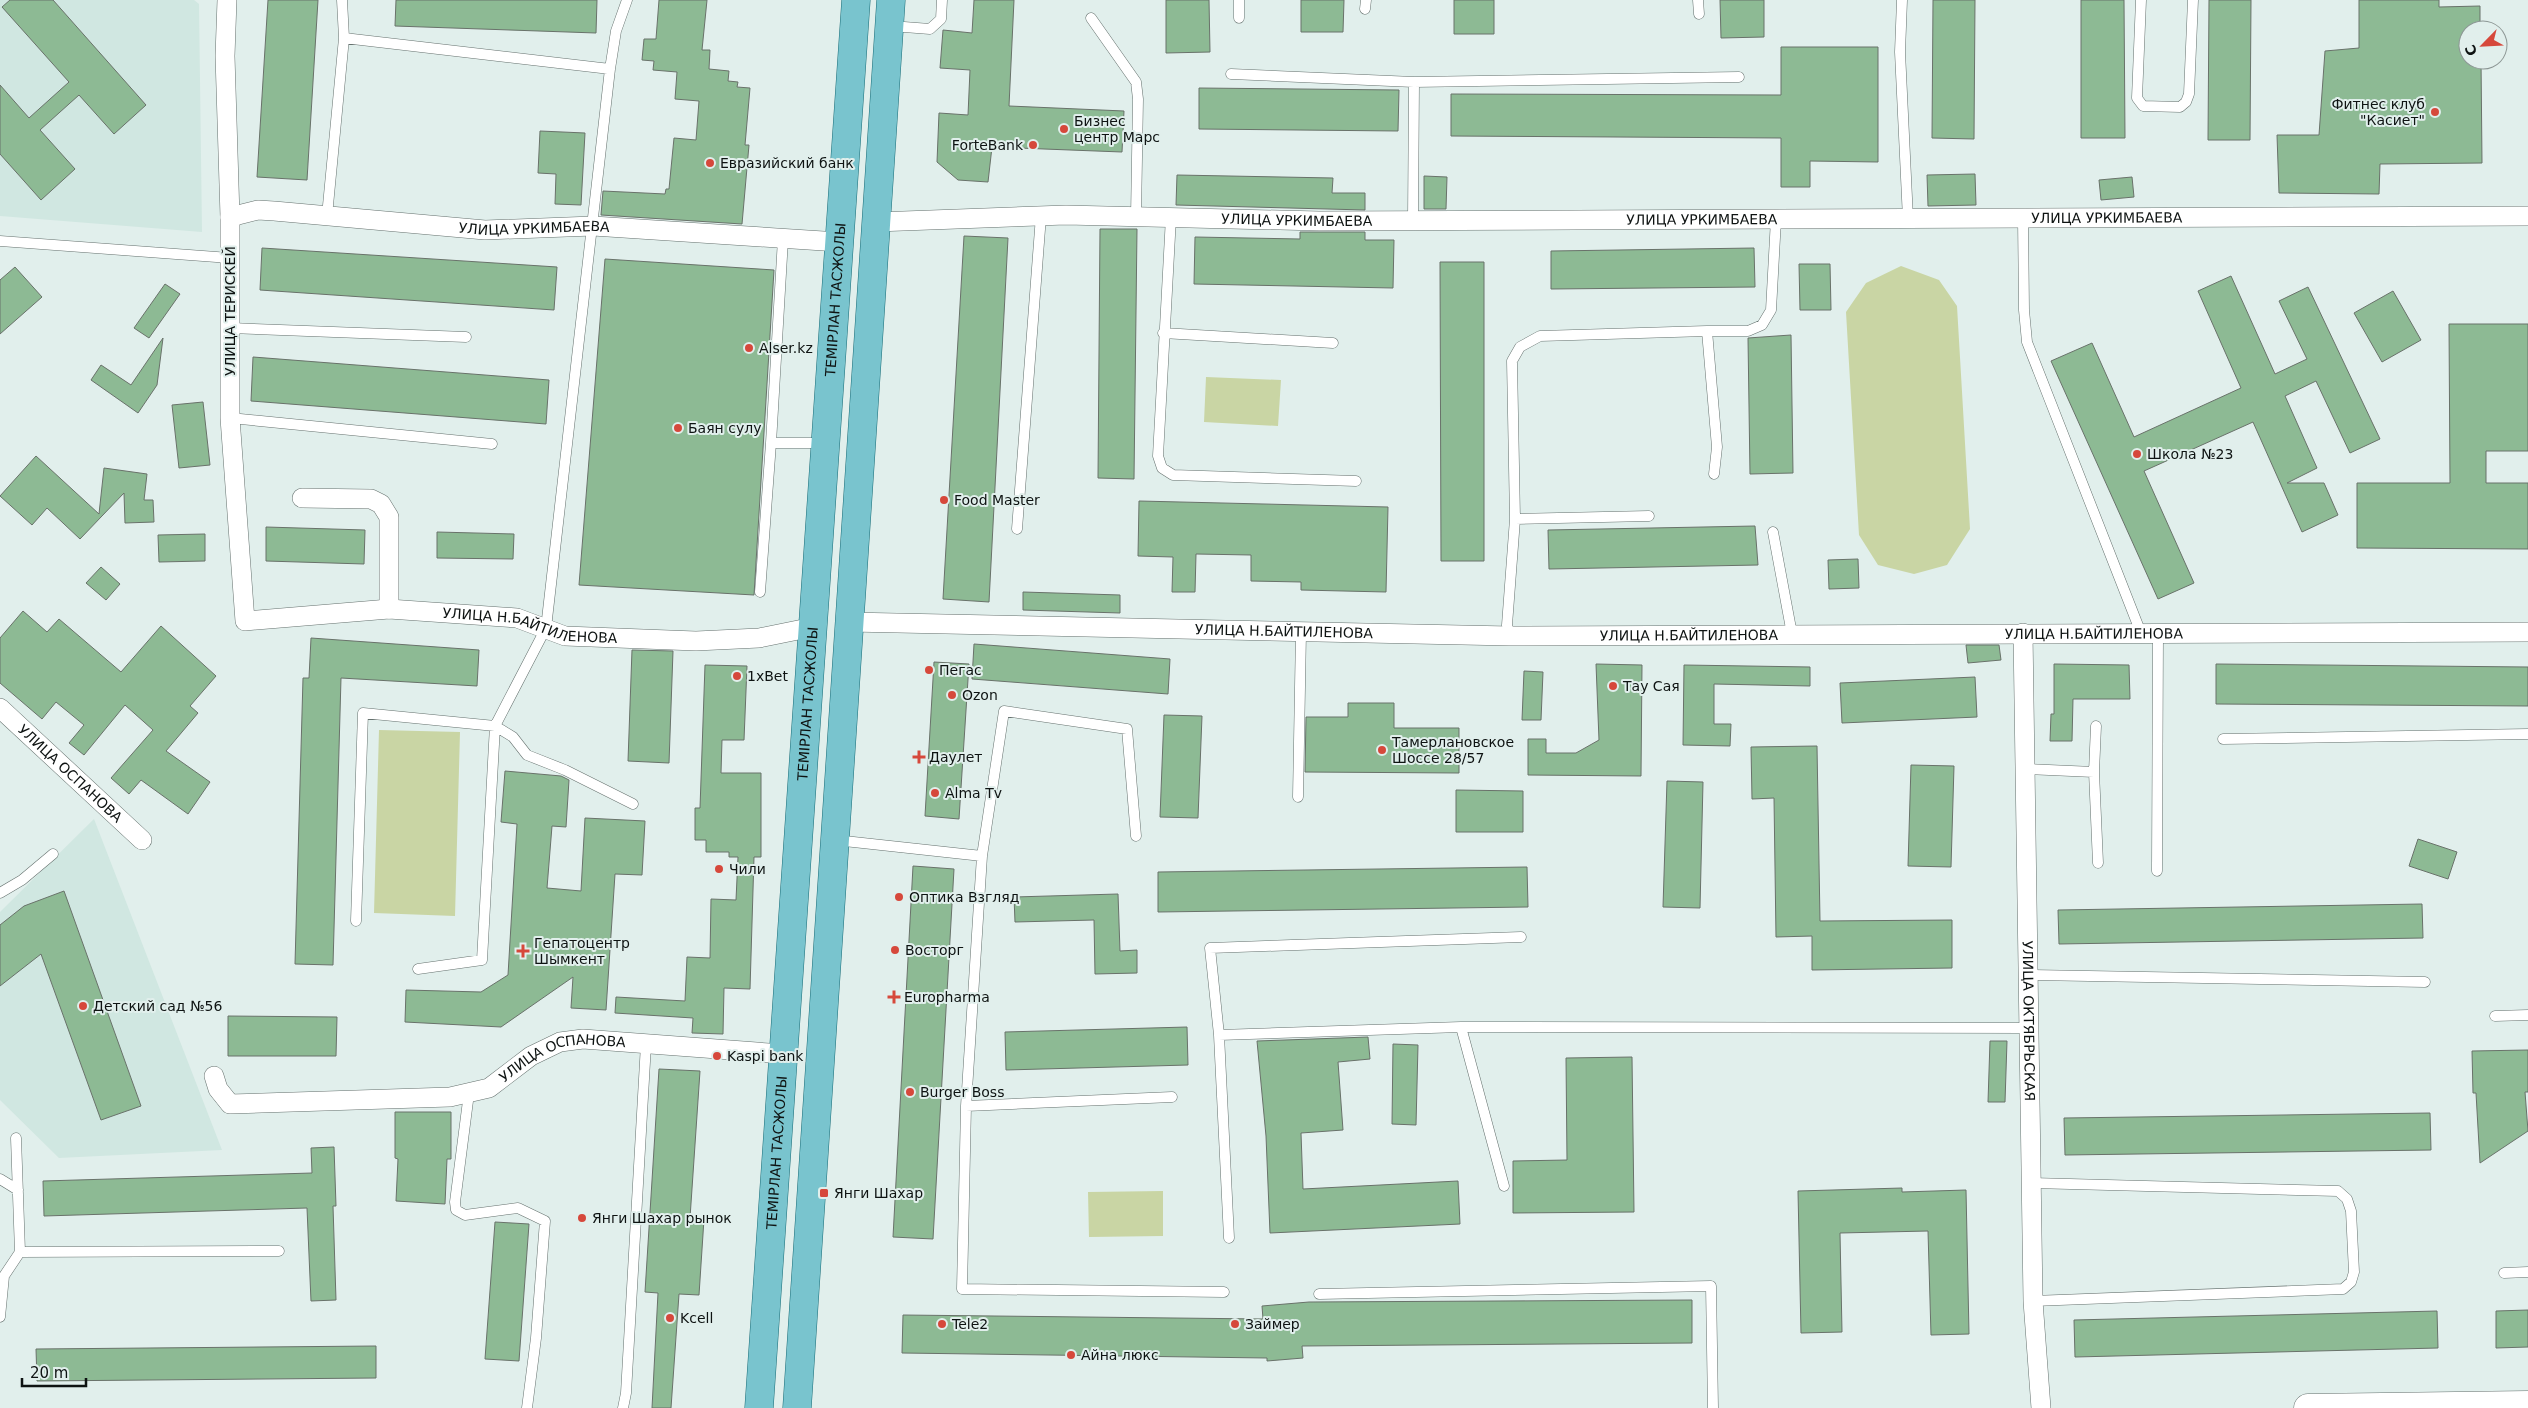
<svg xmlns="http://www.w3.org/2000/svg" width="2528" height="1408" font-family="'DejaVu Sans',sans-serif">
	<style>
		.built { fill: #d0e7e1 }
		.green { fill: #c9d5a4 }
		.building { fill: #8dba94; stroke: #69726a }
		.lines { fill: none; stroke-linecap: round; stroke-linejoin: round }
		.lane-casing { stroke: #65716e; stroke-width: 11 }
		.street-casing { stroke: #65716e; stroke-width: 20 }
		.secondary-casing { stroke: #65716e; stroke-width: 29 }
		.primary-casing { stroke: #196c77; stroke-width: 29 }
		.lane { stroke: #fff; stroke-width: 10 }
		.street { stroke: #fff; stroke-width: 19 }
		.secondary { stroke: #fff; stroke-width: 28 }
		.primary { stroke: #79c4ce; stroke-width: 28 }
		.poi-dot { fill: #d6483b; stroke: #e1efec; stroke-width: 2 }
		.labels { text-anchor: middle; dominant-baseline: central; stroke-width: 4; stroke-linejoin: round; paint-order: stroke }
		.poi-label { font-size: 14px; fill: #0e1312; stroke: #e1efec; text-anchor: start }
		.street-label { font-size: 14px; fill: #0e1312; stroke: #e1efec }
	</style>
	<rect width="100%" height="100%" fill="#e1efec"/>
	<path class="built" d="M0 0H194L199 4 202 232 0 216Z
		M94 819 222 1150 59 1158 0 1100V912Z"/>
	<path class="green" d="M1901 266 1939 280 1957 306 1970 529 1947 565 1914 574 1878 565 1859 535 1846 312 1866 283Z
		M1206 377 1281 380 1278 426 1204 422Z
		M379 730 460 732 455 916 374 913Z
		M1163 1191V1236L1089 1237 1088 1192Z"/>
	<path class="building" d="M10 0H53L146 105 114 134 79 95 40 130 75 169 41 200 0 154V85L29 118 69 82 2 7Z
		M268 0H318L307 180 257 177Z
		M396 0H597L596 33 395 26Z
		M659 0H707L702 50H710L709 69 729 71 728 81 738 82 737 87 750 88 745 145H749L742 224 601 215 603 191 665 194 666 189H669L674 138 696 140 699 101 675 99 677 72 653 70 654 61 642 60 644 39H656Z
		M974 0H1014L1009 106 1124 111 1122 152 992 147 988 182 958 180 937 162 939 113 968 115 970 70 940 68 943 30 972 33Z
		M1166 0H1209L1210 52 1166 53Z
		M1301 0H1344L1343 32H1301Z
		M1454 0H1494V34H1454Z
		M1720 0H1764V37L1721 38Z
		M1933 0H1975L1974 139 1932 138Z
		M2081 0H2124L2125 138H2081Z
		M2209 0H2251L2250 140H2208Z
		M2359 0H2439V7L2480 6V30H2468V60H2481L2482 163 2380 164 2379 194 2279 193 2277 135H2319L2325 51 2359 48Z
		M1781 47H1878V162L1810 161V187H1781V138L1451 136V94L1781 95Z
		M1199 88 1399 90 1398 131 1199 129Z
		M540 131 585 133 581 205 555 204 556 174 538 173Z
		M1975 174 1976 205 1928 206 1927 175Z
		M1177 175 1333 178 1332 193H1365V210L1176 205Z
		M1424 176 1447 177 1446 209H1424Z
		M2132 177 2134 197 2101 200 2099 180Z
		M1100 229H1137L1134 479 1098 478Z
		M1300 232H1365V240H1394L1393 288 1194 284 1195 237 1300 239Z
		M964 236 1008 238 989 602 943 599Z
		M262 248 557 267 554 310 260 290Z
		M1754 248 1755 287 1551 289V251Z
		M605 259 774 270 754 595 579 585Z
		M1440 262H1484V561H1441Z
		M1799 264H1830L1831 310H1800Z
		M15 267 42 297 0 334V280Z
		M2231 276 2275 374 2307 359 2279 301 2308 287 2380 439 2350 453 2316 381 2285 396 2317 468 2287 483H2324L2338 515 2302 532 2253 422 2144 471 2194 583 2158 599 2051 361 2092 343 2134 437 2241 388 2198 291Z
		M165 284 180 294 149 338 134 328Z
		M2393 291 2421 340 2382 362 2354 313Z
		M2449 324H2528V451H2486V483H2528V549L2357 548V483H2450Z
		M1791 335 1793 473 1750 474 1748 338Z
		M163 338 157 385 138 413 91 380 101 365 131 385Z
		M253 357 549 380 546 424 251 401Z
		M203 402 210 465 179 468 172 405Z
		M36 456 99 514 104 468 147 474 144 500H153L154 522 125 523 124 493 80 539 47 508 32 525 0 496Z
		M1139 501 1388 507 1386 592 1301 590V582L1251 581V555L1196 554 1195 592H1172L1173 557 1138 556Z
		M1755 526 1758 565 1549 569 1548 530Z
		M266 527 365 530 364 564 266 561Z
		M437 532 514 534 513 559 437 558Z
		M205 534V561L159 562 158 535Z
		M1858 559 1859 588 1829 589 1828 560Z
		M101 567 120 584 106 600 86 583Z
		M1023 592 1120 595V613L1023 610Z
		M23 611 47 632 59 619 121 672 161 626 216 676 190 706 198 713 166 751 210 782 188 814 141 780 129 794 111 778 153 730 125 705 84 755 69 743 84 725 56 702 42 719 0 683V638Z
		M311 638 479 650 477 686 341 678 333 965 295 964 303 678H309Z
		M974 644 1170 659 1168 694 972 679Z
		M1966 645H1999L2001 660 1968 663Z
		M632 650 673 651 669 763 628 761Z
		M934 662 969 664 959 819 925 816Z
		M1596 664 1642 665 1641 776 1528 775V739H1546V753H1576L1599 740Z
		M2054 664 2129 665 2130 699H2073L2072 741H2050L2051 714H2054Z
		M2216 664 2528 667V706L2216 704Z
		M705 665 747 666 744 740H722L721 773H761V857H754L750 989 724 988 723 1034 692 1033 693 1018 615 1013 616 997 685 1001 687 957 710 958 711 899 736 900 738 857H729V852H706V840H695V808H700Z
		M1684 665 1810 667V686L1714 684V724H1731L1730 746 1683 745Z
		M1524 671 1543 672 1541 720H1522Z
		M1975 677 1977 717 1842 723 1840 683Z
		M1348 703H1394V728H1459V773L1305 772 1306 717H1348Z
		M1164 715 1202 716 1198 818 1160 817Z
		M1817 746 1820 921 1952 920V968L1812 970V936L1776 937 1774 798 1752 799 1751 747Z
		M1911 765 1954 766 1951 867 1908 866Z
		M505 771 561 776 569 780 566 827 552 826 547 888 581 891 585 818 645 821 642 875 615 874 606 1010 571 1008 573 977 501 1027 405 1022 406 990 481 992 508 975 517 824 501 822Z
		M1667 781 1703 782 1700 908 1663 907Z
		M1456 790 1523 791V832H1456Z
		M2418 839 2457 852 2448 879 2409 866Z
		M913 866 954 869 933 1239 893 1237Z
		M1527 867 1528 907 1158 912V872Z
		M64 891 141 1106 101 1120 41 954 0 986V925L24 906Z
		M1118 894 1120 951 1137 950V973L1095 974 1094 920 1015 922 1014 897Z
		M2422 904 2423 938 2059 944 2058 910Z
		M228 1016 337 1017 336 1056H228Z
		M1187 1027 1188 1065 1006 1070 1005 1032Z
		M1368 1037 1370 1059 1338 1062 1343 1130 1301 1133 1303 1189 1458 1181 1460 1224 1270 1233 1266 1136 1257 1041Z
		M1990 1041H2007L2005 1102H1988Z
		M1393 1044 1418 1045 1416 1125 1392 1124Z
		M2528 1050V1092H2525L2528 1131 2480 1163 2476 1093H2473L2472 1051Z
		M1632 1057 1634 1212 1513 1213V1161L1567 1160 1566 1058Z
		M659 1069 700 1071 690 1218 704 1219 699 1295 679 1294 671 1408H652L658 1293 645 1292Z
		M395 1112H451V1159H447L445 1204 396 1201 398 1159 395 1158Z
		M2430 1113 2431 1150 2065 1155 2064 1118Z
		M334 1147 336 1206H333L336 1300 311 1301 307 1208 44 1216 43 1181 312 1173 311 1148Z
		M1902 1188V1192L1966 1190 1969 1334 1931 1335 1928 1231 1840 1233 1842 1332 1801 1333 1798 1191Z
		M495 1222 529 1224 519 1361 485 1359Z
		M1692 1300V1343L1302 1346 1303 1358 1267 1361V1358L902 1353 903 1315 1263 1319 1262 1306 1309 1302Z
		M2528 1310V1347L2496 1348V1311Z
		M2437 1311 2438 1348 2075 1357 2074 1320Z
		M376 1346V1378L37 1381 36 1349Z"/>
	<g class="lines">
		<defs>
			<path id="lane" d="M1698 0 1699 14
				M1902 0 1900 52 1908 219
				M2141 0 2137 98 2143 106 2180 107 2186 102 2189 94 2193 0
				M1365 9 1366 0
				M1091 18 1136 82 1138 99 1136 216
				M1239 18V0
				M891 26 930 29 941 19 942 0
				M344 38 610 69
				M1231 74 1414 82 1413 220
				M1414 82 1739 77
				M327 216 344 38 342 0
				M1171 217 1158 456 1162 468 1173 475 1356 481
				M2023 218 2024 310 2027 342 2141 633
				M0 241 230 258
				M230 328 466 337
				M1707 331H1748L1762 325 1771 310 1776 219
				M1163 333 1333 343
				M230 418 492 444
				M771 443 783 239
				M1515 519 1649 516
				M1017 529 1041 216
				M1773 532 1792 634
				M760 592 771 443H825
				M1510 636 1507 625 1515 519 1512 361 1520 347 1540 336 1707 331 1717 447 1714 474
				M2096 726 2094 772 2098 863
				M2223 739 2528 734
				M2025 769 2094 772
				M1298 797 1301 632
				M835 840 982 856 1004 711 1127 729 1136 836
				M982 856 966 1106 962 1289 1224 1292
				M2157 871 2158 633
				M0 893 22 880 53 854
				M356 921 363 713 495 726 513 737 527 755 565 770 633 804
				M418 969 482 960 495 726 546 628 610 69 616 31 627 0
				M2028 975 2425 982
				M2495 1016 2528 1015
				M1461 1027 1504 1186
				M1219 1035 1210 948 1521 937
				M469 1093 455 1202 456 1210 465 1215 518 1208 545 1221 536 1338 527 1408
				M966 1106 1172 1097
				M16 1138 20 1252
				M0 1179 18 1190
				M2031 1183 2338 1191 2347 1199 2351 1211 2354 1272 2351 1282 2343 1289 2033 1301
				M1229 1238 1219 1035 1461 1027 2029 1028
				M2504 1273 2528 1272
				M1319 1294 1711 1286 1713 1408
				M0 1317 4 1276 20 1252 279 1251
				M623 1408 626 1393 646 1044"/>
			<g id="street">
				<path id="s1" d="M227 0 225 56 230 217V418L245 621 389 609 517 618 565 636 696 641 759 638 813 627"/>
				<path id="s2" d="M230 217 258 210 274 211 485 230 593 226 839 242"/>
				<path id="s3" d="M876 222 1066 215 1319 221 2528 216"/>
				<path d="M302 498 371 499 381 504 389 517V609"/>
				<path id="s4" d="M849 622 1510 636 2528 632"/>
				<path id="s5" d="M2023 633 2033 1301 2041 1408"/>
				<path id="s6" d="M0 708 142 840"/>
				<path id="s7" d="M214 1076 218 1089 230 1104 450 1097 489 1088 531 1056 560 1042 583 1039 783 1054"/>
			</g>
			<path id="secondary" d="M2308 1408 2528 1405"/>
			<g id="primary">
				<path id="s8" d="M759 1408 856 0"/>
				<path d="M797 1408 891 0"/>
			</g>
		</defs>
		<use href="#lane" class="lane-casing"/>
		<use href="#street" class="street-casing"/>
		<use href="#secondary" class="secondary-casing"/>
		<use href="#primary" class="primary-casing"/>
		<use href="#lane" class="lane"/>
		<use href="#street" class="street"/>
		<use href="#secondary" class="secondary"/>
		<use href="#primary" class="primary"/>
	</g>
	<g class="poi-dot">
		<circle cx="2435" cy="112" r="5"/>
		<circle cx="1064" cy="129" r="5"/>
		<circle cx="1033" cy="145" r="5"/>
		<circle cx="710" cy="163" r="5"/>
		<circle cx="749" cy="348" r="5"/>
		<circle cx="678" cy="428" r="5"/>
		<circle cx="2137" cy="454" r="5"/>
		<circle cx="944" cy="500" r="5"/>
		<circle cx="929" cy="670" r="5"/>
		<circle cx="737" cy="676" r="5"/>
		<circle cx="1613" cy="686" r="5"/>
		<circle cx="952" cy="695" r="5"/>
		<circle cx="1382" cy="750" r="5"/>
		<path d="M916.5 749.5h5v5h5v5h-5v5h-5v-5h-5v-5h5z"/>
		<circle cx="935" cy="793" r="5"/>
		<circle cx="719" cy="869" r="5"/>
		<circle cx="899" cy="897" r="5"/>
		<circle cx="895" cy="950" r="5"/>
		<path d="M520.5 943.5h5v5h5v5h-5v5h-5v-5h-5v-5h5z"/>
		<path d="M891.5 989.5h5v5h5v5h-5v5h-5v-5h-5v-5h5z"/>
		<circle cx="83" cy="1006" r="5"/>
		<circle cx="717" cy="1056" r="5"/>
		<circle cx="910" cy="1092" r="5"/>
		<rect x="819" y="1188" width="10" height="10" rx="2.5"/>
		<circle cx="582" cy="1218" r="5"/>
		<circle cx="670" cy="1318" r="5"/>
		<circle cx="942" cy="1324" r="5"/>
		<circle cx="1235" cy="1324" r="5"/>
		<circle cx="1071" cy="1355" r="5"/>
	</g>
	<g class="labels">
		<g class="poi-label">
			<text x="2425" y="104" text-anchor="end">Фитнес клуб<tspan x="2425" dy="16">"Касиет"</tspan></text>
			<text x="1074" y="121">Бизнес<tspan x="1074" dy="16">центр Марс</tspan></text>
			<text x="1023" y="145" text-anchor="end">ForteBank</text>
			<text x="720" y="163">Евразийский банк</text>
			<text x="759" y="348">Alser.kz</text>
			<text x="688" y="428">Баян сулу</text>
			<text x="2147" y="454">Школа №23</text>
			<text x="954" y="500">Food Master</text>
			<text x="939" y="670">Пегас</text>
			<text x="747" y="676">1xBet</text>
			<text x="1623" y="686">Тау Сая</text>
			<text x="962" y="695">Ozon</text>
			<text x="1392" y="742">Тамерлановское<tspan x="1392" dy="16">Шоссе 28/57</tspan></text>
			<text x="929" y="757">Даулет</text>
			<text x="945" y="793">Alma Tv</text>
			<text x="729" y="869">Чили</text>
			<text x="909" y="897">Оптика Взгляд</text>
			<text x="534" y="943">Гепатоцентр<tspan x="534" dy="16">Шымкент</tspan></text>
			<text x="905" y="950">Восторг</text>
			<text x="904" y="997">Europharma</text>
			<text x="93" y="1006">Детский сад №56</text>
			<text x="727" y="1056">Kaspi bank</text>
			<text x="920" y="1092">Burger Boss</text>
			<text x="834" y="1193">Янги Шахар</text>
			<text x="592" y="1218">Янги Шахар рынок</text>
			<text x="680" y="1318">Kcell</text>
			<text x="952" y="1324">Tele2</text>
			<text x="1245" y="1324">Займер</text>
			<text x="1081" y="1355">Айна люкс</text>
		</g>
		<g class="street-label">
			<text stroke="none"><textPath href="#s3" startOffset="1231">УЛИЦА УРКИМБАЕВА</textPath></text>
			<text stroke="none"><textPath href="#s3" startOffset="421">УЛИЦА УРКИМБАЕВА</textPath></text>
			<text stroke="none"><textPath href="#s3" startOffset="826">УЛИЦА УРКИМБАЕВА</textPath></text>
			<text stroke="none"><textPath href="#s2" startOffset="306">УЛИЦА УРКИМБАЕВА</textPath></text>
			<text stroke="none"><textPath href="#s8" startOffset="1111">ТЕМІРЛАН ТАСЖОЛЫ</textPath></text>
			<text transform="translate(230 311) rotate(-90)">УЛИЦА ТЕРИСКЕЙ</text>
			<text stroke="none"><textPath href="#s1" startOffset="909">УЛИЦА Н.БАЙТИЛЕНОВА</textPath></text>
			<text stroke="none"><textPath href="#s4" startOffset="435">УЛИЦА Н.БАЙТИЛЕНОВА</textPath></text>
			<text stroke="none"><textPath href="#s4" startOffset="1245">УЛИЦА Н.БАЙТИЛЕНОВА</textPath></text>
			<text stroke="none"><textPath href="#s4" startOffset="840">УЛИЦА Н.БАЙТИЛЕНОВА</textPath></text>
			<text stroke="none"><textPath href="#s8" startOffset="706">ТЕМІРЛАН ТАСЖОЛЫ</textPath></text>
			<text stroke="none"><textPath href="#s6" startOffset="96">УЛИЦА ОСПАНОВА</textPath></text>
			<text stroke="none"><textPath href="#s5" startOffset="388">УЛИЦА ОКТЯБРЬСКАЯ</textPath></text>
			<text stroke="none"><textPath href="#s7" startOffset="376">УЛИЦА ОСПАНОВА</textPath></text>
			<text stroke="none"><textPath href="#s8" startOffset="256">ТЕМІРЛАН ТАСЖОЛЫ</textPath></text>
		</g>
	</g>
	<g transform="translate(2483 45) rotate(246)"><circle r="24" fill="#e1efec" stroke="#8d9795"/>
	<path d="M0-4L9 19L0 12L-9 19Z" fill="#d6483b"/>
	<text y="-8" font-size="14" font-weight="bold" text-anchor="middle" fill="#0e1312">С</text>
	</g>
	<path d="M22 1378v8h64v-8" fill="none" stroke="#0e1312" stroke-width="2.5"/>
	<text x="30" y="1378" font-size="15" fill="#0e1312" stroke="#e1efec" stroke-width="4" paint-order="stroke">20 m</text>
</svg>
